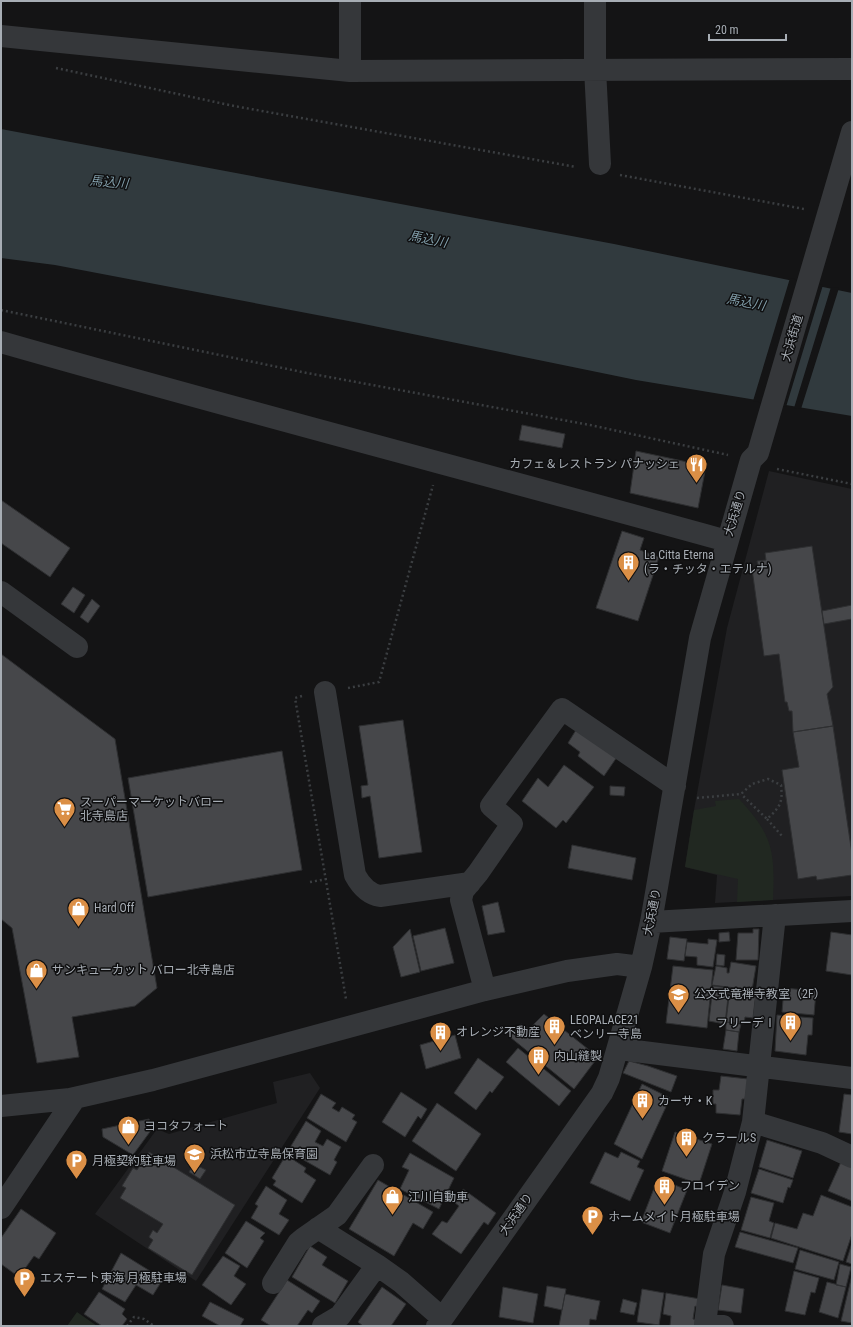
<svg xmlns="http://www.w3.org/2000/svg" width="853" height="1327" font-family="'Roboto Condensed','Noto Sans JP',sans-serif">
	<style>
		.built { fill: #202022 }
		.green { fill: #212821 }
		.water { fill: #313a3e }
		.pier { fill: #141415 }
		.building { fill: #46474a; stroke: #2e2f31 }
		.lines { fill: none; stroke-linecap: round; stroke-linejoin: round }
		.path { stroke: #3b3e41; stroke-width: 2.5; stroke-dasharray: 2 3; stroke-linecap: butt }
		.minor { stroke: #35373a; stroke-width: 22 }
		.labels { text-anchor: middle; dominant-baseline: central; stroke-width: 3; stroke-linejoin: round; paint-order: stroke }
		.street-label { font-size: 12px; fill: #a7adb4; stroke: #0f0f10 }
		.poi-label { font-size: 12px; fill: #a7adb4; stroke: #0f0f10; text-anchor: start }
		.water-label { font-size: 13px; font-style: italic; fill: #829fab; stroke: #0f0f10 }
	</style>
	<rect width="100%" height="100%" fill="#141415"/>
	<path class="built" d="M769 471 852 489V896L715 903 717 875 685 867 694 810 727 628Z
		M310 1073 320 1088 196 1281 95 1214 157 1129 169 1134 277 1103 273 1082Z"/>
	<path class="green" d="M739 799C773 835 775 851 773 900L737 902 738 879 685 867 694 810 716 806 715 801Z
		M77 1312 97 1326H67Z"/>
	<path class="water" d="M1 129 614 244 852 293V416L636 380 359 323 55 265 1 258Z"/>
	<path class="pier" d="M790 278 823 285 786 407 753 401Z
		M831 287 839 288 801 409 794 408Z"/>
	<path class="building" d="M522 425 565 434 562 448 519 440Z
		M636 451 706 466 698 508 630 493Z
		M1 500 70 548 50 577 1 543Z
		M622 531 644 538 640 550 659 557 638 621 596 608Z
		M812 546 833 687 827 694 833 726 793 732 792 711H789L787 702H785L779 654 764 656 752 569 759 568 757 561 766 560 765 553Z
		M73 587 85 595 74 613 61 604Z
		M92 599 100 606 88 623 80 617Z
		M852 605V619L824 624 822 611Z
		M1 654 115 739 157 988 135 1006 72 1017 79 1057 37 1063 12 928 1 919Z
		M403 720 422 852 379 858 370 796 362 798 361 786 368 785 359 726Z
		M833 726 852 854V875L817 880 816 876 798 879 782 770 799 767 793 732Z
		M576 730 617 757 604 776 578 756 580 752 568 743Z
		M282 751 302 870 148 897 128 778Z
		M564 765 594 787 566 823 563 820 556 828 522 801 538 778 548 787Z
		M610 786 625 787 624 796 610 795Z
		M572 845 636 858 632 880 568 868Z
		M498 902 505 932 488 935 482 906Z
		M445 928 454 963 421 971 413 936Z
		M410 929 420 972 401 977 393 947Z
		M753 929H759L758 960H736L738 933H753Z
		M729 932 730 941 719 942V933Z
		M831 932 852 935V975L826 971Z
		M670 937 687 939 684 961 667 959Z
		M708 939 717 940 713 967 697 965V957L685 956 687 942 708 944Z
		M717 954 725 955 724 966 716 965Z
		M731 962 756 966 752 990 712 985 716 966 727 968V973H729Z
		M673 966 713 970 707 1028 666 1023Z
		M713 986 729 988 725 1024 709 1021Z
		M730 988 756 992 753 1018 745 1017 744 1024 726 1022Z
		M784 988 816 991 814 1015 782 1012Z
		M544 1014 598 1057 574 1089 510 1037 521 1024 529 1029Z
		M777 1015 813 1018 812 1035H808L806 1055 775 1051Z
		M726 1022 741 1024 739 1032 726 1030Z
		M726 1030 739 1032 737 1051 723 1049Z
		M455 1035 461 1058 426 1069 420 1045Z
		M518 1048 571 1091 559 1106 506 1062Z
		M478 1058 504 1077 492 1093 490 1091 476 1110 454 1093Z
		M629 1061 648 1066 677 1076 671 1092 623 1073Z
		M721 1076 748 1079 745 1099H742L740 1115 716 1113V1104H713V1090H719Z
		M642 1084 670 1098 642 1159 614 1144Z
		M401 1092 427 1109 421 1119 418 1116 405 1137 382 1122Z
		M321 1094 336 1103 332 1108 339 1112 342 1107 355 1115 352 1119 357 1122 346 1142 307 1118Z
		M844 1094 852 1095V1134L839 1132Z
		M437 1103 481 1134 456 1171 412 1141Z
		M149 1119 152 1129 133 1155 103 1137 102 1129Z
		M306 1121 321 1131 315 1142 323 1146 327 1139 341 1147 334 1160 337 1162 330 1175 288 1151Z
		M675 1132 712 1144 699 1184 662 1171Z
		M767 1140 802 1151 793 1178 759 1167Z
		M149 1152 235 1205 192 1275 148 1248 153 1240 149 1237 153 1230 157 1233 163 1224 120 1198 126 1188 122 1186 133 1168 137 1170Z
		M605 1152 618 1158 621 1152 640 1161 637 1167 644 1170 630 1201 590 1183Z
		M410 1153 454 1178 439 1209 400 1189 409 1170 402 1167Z
		M286 1155 306 1168 304 1172 316 1180 302 1203 273 1185 276 1181 272 1178Z
		M841 1162 852 1167V1201L828 1191Z
		M194 1164 206 1170 200 1179 189 1172Z
		M759 1169 793 1180 790 1188 788 1187 783 1203 751 1193Z
		M658 1178 687 1190 670 1233 641 1222Z
		M378 1180 433 1212 423 1229 413 1223 394 1256 349 1229Z
		M266 1186 287 1200 279 1214 289 1220 279 1235 251 1218 258 1206 255 1204Z
		M463 1189 496 1213 488 1225 484 1222 461 1254 432 1234 442 1221 447 1223 459 1206 454 1202Z
		M821 1195 852 1207V1234L843 1261 771 1238 775 1223 797 1229 803 1213 813 1216Z
		M751 1197 774 1203 769 1221 774 1223 770 1238 741 1230Z
		M21 1209 56 1233 39 1259 34 1256 19 1277 1 1264V1238Z
		M246 1221 265 1233 260 1238 264 1241 247 1268 225 1253Z
		M740 1232 798 1248 793 1263 735 1247Z
		M852 1243V1264L846 1262Z
		M310 1246 327 1257 322 1265 348 1281 335 1303 292 1277Z
		M800 1250 839 1262 834 1280 795 1269Z
		M121 1253 163 1279 153 1295 136 1285 125 1302 102 1289Z
		M223 1256 240 1266 234 1276 246 1284 231 1305 202 1285Z
		M840 1264 851 1267 846 1287 836 1285Z
		M794 1271 819 1278 815 1293 811 1292 805 1315 785 1311Z
		M852 1275V1323L841 1321Z
		M287 1280 320 1301 312 1313 308 1310 297 1326H271L261 1320Z
		M827 1282 846 1287 838 1318 819 1312Z
		M722 1285 744 1289 741 1313 718 1310Z
		M547 1286 566 1289 562 1310 544 1306Z
		M382 1287 406 1304 391 1326H363L358 1322Z
		M503 1287 538 1294 533 1323 499 1317Z
		M642 1289 664 1293 659 1325 637 1322Z
		M99 1292 125 1309 122 1314 127 1319 122 1326H102L84 1314Z
		M666 1293 700 1299 698 1307 695 1306 693 1319 697 1320 696 1326H670L671 1316 663 1314Z
		M565 1294 600 1301 596 1320 590 1319 589 1326H559Z
		M623 1299 637 1303 634 1315 620 1312Z
		M210 1302 244 1319 240 1326H220L202 1316Z"/>
	<g class="lines">
		<path class="path" d="M56 68 234 106 576 167
			M620 175 804 209
			M1 310 307 373 590 425 728 455
			M777 469 852 484
			M348 688 379 682 433 485
			M302 696 295 698 346 999
			M697 798 741 794 752 784 768 779 781 785C783 803 780 807 767 819L741 794
			M767 819 782 836
			M310 882 327 879
			M127 1326 134 1317 144 1319 154 1326"/>
		<path class="minor" d="M595 1V69L600 164
			M1 36 350 71 852 69
			M350 71V1
			M1 342C242 411 485 474 727 541
			M1 592 77 647
			M325 692 355 875C361 886 368 894 380 896L470 883
			M651 922 852 911
			M485 990 461 900 463 891 478 873 512 824 491 806 562 709 675 786
			M619 1049 852 1078
			M1 1106 70 1099 153 1080 485 990 567 971 617 964 641 967
			M753 1122 822 1143 852 1157
			M1 1208 75 1098
			M318 1228 377 1265
			M273 1283 298 1243 304 1238 337 1215 373 1165
			M323 1326 340 1316 377 1265 401 1282 442 1318
			M437 1326 602 1093 609 1078 641 967 651 922 700 638 751 460 758 453 852 132
			M723 1326 705 1324 714 1254 735 1192 753 1122 775 915"/>
	</g>
	<defs>
		<symbol id="restaurant-pin" viewBox="-11 -11 22 30"><path d="M0 17L-7.5 6A9.5 9.5 0 1 1 7.5 6Z" fill="#db8f46" stroke="#0f0f10"/><path d="M-5-6h1v4h1v-4h1v4h1v-4h1v5L-1.5 .5V6h-2V.5L-5-1ZM5-6V6H3V1.5H1.5Q1.5-4 5-6Z" fill="#fff"/></symbol>
		<symbol id="building-pin" viewBox="-11 -11 22 30"><path d="M0 17L-7.5 6A9.5 9.5 0 1 1 7.5 6Z" fill="#db8f46" stroke="#0f0f10"/><path d="M-4-6H4V6H1V3H-1V6H-4ZM-2.5-4.3h1.7v1.8h-1.7ZM.8-4.3h1.7v1.8H.8ZM-2.5-1h1.7V.8h-1.7ZM.8-1h1.7V.8H.8Z" fill="#fff"/></symbol>
		<symbol id="supermarket-pin" viewBox="-11 -11 22 30"><path d="M0 17L-7.5 6A9.5 9.5 0 1 1 7.5 6Z" fill="#db8f46" stroke="#0f0f10"/><path d="M-6-5.5h2.5l.6 2H6L4.5 2H-2.5L-4.4-4H-6ZM-1.5 3.2a1.3 1.3 0 1 0 .1 0ZM3 3.2a1.3 1.3 0 1 0 .1 0Z" fill="#fff"/></symbol>
		<symbol id="shop-pin" viewBox="-11 -11 22 30"><path d="M0 17L-7.5 6A9.5 9.5 0 1 1 7.5 6Z" fill="#db8f46" stroke="#0f0f10"/><path d="M-5-2.5h2.3a2.7 3.5 0 0 1 5.4 0H5L5.5 6h-11ZM-1.5-2.5h3a1.5 2.3 0 0 0-3 0Z" fill="#fff"/></symbol>
		<symbol id="school-pin" viewBox="-11 -11 22 30"><path d="M0 17L-7.5 6A9.5 9.5 0 1 1 7.5 6Z" fill="#db8f46" stroke="#0f0f10"/><path d="M0-5L7-2L0 1L-7-2ZM-4 1L0 2.5L4 1V4Q0 6-4 4Z" fill="#fff"/></symbol>
		<symbol id="parking-pin" viewBox="-11 -11 22 30"><path d="M0 17L-7.5 6A9.5 9.5 0 1 1 7.5 6Z" fill="#db8f46" stroke="#0f0f10"/><path d="M-3.5-5.5H1a3.5 3.5 0 0 1 0 7H-1V5.5H-3.5ZM-1-3.4V-.6H.8a1.4 1.4 0 0 0 0-2.8Z" fill="#fff"/></symbol>
	</defs>
	<g fill-rule="evenodd">
		<use href="#restaurant-pin" x="684" y="452" width="25" height="34"/>
		<use href="#building-pin" x="616" y="550" width="25" height="34"/>
		<use href="#supermarket-pin" x="52" y="796" width="25" height="34"/>
		<use href="#shop-pin" x="66" y="896" width="25" height="34"/>
		<use href="#shop-pin" x="24" y="958" width="25" height="34"/>
		<use href="#school-pin" x="666" y="982" width="25" height="34"/>
		<use href="#building-pin" x="778" y="1010" width="25" height="34"/>
		<use href="#building-pin" x="542" y="1014" width="25" height="34"/>
		<use href="#building-pin" x="428" y="1020" width="25" height="34"/>
		<use href="#building-pin" x="526" y="1044" width="25" height="34"/>
		<use href="#building-pin" x="630" y="1088" width="25" height="34"/>
		<use href="#shop-pin" x="116" y="1114" width="25" height="34"/>
		<use href="#building-pin" x="674" y="1126" width="25" height="34"/>
		<use href="#school-pin" x="182" y="1142" width="25" height="34"/>
		<use href="#parking-pin" x="64" y="1148" width="25" height="34"/>
		<use href="#building-pin" x="652" y="1174" width="25" height="34"/>
		<use href="#shop-pin" x="380" y="1184" width="25" height="34"/>
		<use href="#parking-pin" x="580" y="1204" width="25" height="34"/>
		<use href="#parking-pin" x="12" y="1266" width="25" height="34"/>
	</g>
	<g class="labels">
		<g class="street-label">
			<text transform="translate(792 338) rotate(-74)">大浜街道</text>
			<text transform="translate(735 513) rotate(-73)">大浜通り</text>
			<text transform="translate(652 912) rotate(-79)">大浜通り</text>
			<text transform="translate(516 1214) rotate(-55)">大浜通り</text>
		</g>
		<g class="poi-label">
			<text x="680" y="464" text-anchor="end">カフェ＆レストラン パナッシェ</text>
			<text x="644" y="555">La Citta Eterna<tspan x="644" dy="14">(ラ・チッタ・エテルナ)</tspan></text>
			<text x="80" y="802">スーパーマーケットバロー<tspan x="80" dy="14">北寺島店</tspan></text>
			<text x="94" y="908">Hard Off</text>
			<text x="52" y="970">サンキューカット バロー北寺島店</text>
			<text x="694" y="994">公文式竜禅寺教室（2F）</text>
			<text x="570" y="1020">LEOPALACE21<tspan x="570" dy="14">ベンリー寺島</tspan></text>
			<text x="776" y="1023" text-anchor="end">フリーデⅠ</text>
			<text x="456" y="1032">オレンジ不動産</text>
			<text x="554" y="1056">内山縫製</text>
			<text x="658" y="1101">カーサ・K</text>
			<text x="144" y="1126">ヨコタフォート</text>
			<text x="702" y="1138">クラールS</text>
			<text x="210" y="1154">浜松市立寺島保育園</text>
			<text x="92" y="1161">月極契約駐車場</text>
			<text x="680" y="1186">フロイデン</text>
			<text x="408" y="1197">江川自動車</text>
			<text x="608" y="1217">ホームメイト月極駐車場</text>
			<text x="40" y="1278">エステート東海 月極駐車場</text>
		</g>
		<g class="water-label">
			<text transform="translate(109 182) rotate(5)">馬込川</text>
			<text transform="translate(428 239) rotate(11)">馬込川</text>
			<text transform="translate(746 302) rotate(11)">馬込川</text>
		</g>
	</g>
	<rect width="853" height="1327" fill="none" stroke="#a7adb4" stroke-width="4"/>
	<path d="M709 34v6h77v-6" fill="none" stroke="#a7adb4" stroke-width="2"/>
	<text x="715" y="34" font-size="12" fill="#a7adb4" stroke="#0f0f10" stroke-width="3" paint-order="stroke">20 m</text>
</svg>
